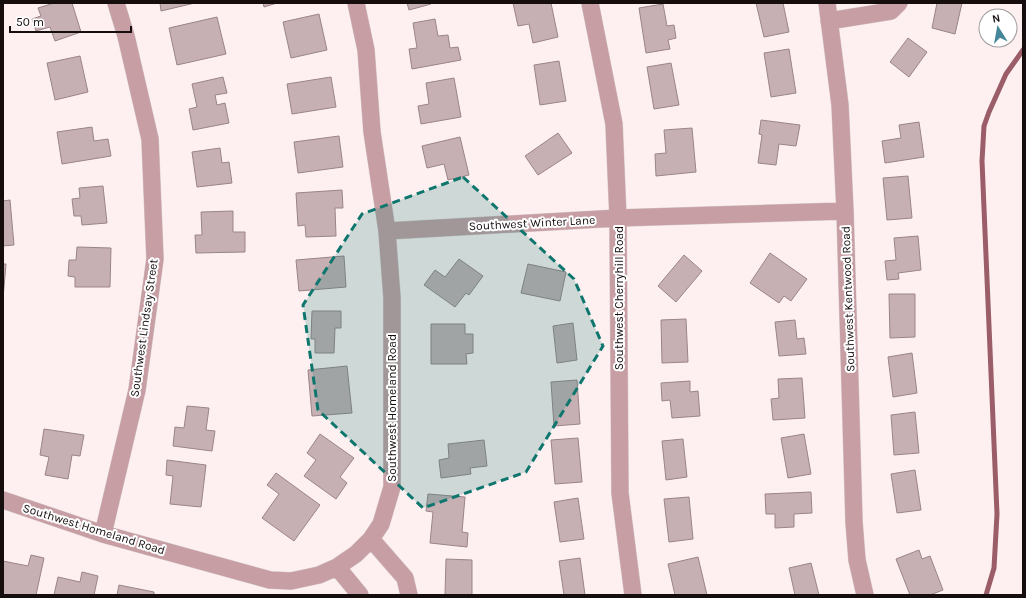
<svg xmlns="http://www.w3.org/2000/svg" width="1026" height="598" font-family="Karla,sans-serif">
	<style>
		.lines { fill: none; stroke-linecap: round; stroke-linejoin: round }
		.stream { stroke: #9b5e68; stroke-width: 5 }
		.building { fill: #c6b0b3; stroke: #9a8487 }
		.minor-casing { stroke: #d9cccd; stroke-width: 18 }
		.minor { stroke: #c69ea3; stroke-width: 17 }
		.marked { fill: #0f766e; fill-opacity: 0.2; stroke: #0f766e; stroke-width: 3; stroke-dasharray: 8 5; stroke-linejoin: round }
		.labels { text-anchor: middle; dominant-baseline: central; stroke-width: 4; stroke-linejoin: round; paint-order: stroke }
		.street-label { font-size: 12px; fill: #150d0e; stroke: #fff }
	</style>
	<rect width="100%" height="100%" fill="#fef0f1"/>
	<g class="lines">
		<path class="stream" d="M986 595 994 568 997 514 982 161 984 126 989 112 1006 74 1023 50"/>
	</g>
	<path class="building" d="M54 3H72L81 32 55 41 50 27 36 31 32 19 41 16 38 8Z
		M160 3H195L161 11Z
		M263 3H277L264 7Z
		M407 3H431V4L409 10Z
		M513 3H551L558 37 533 43 529 24 518 26Z
		M756 3H783L789 32 764 37Z
		M937 3H962L955 34 932 28Z
		M663 4 667 26 674 25 676 38 668 40 670 49 646 53 639 8Z
		M319 14 327 50 291 58 283 22Z
		M217 17 226 54 177 65 169 28Z
		M435 19 438 36 448 35 450 48 458 47 461 60 412 69 409 49 417 48 413 23Z
		M908 38 927 52 909 77 890 62Z
		M789 49 796 93 771 97 764 53Z
		M80 56 88 92 55 100 47 63Z
		M559 61 566 101 540 105 534 65Z
		M671 63 679 105 654 109 647 67Z
		M223 77 227 93 215 95 217 105 225 103 229 123 193 130 189 109 197 107 192 84Z
		M331 77 336 107 292 114 287 84Z
		M454 78 461 117 421 124 418 106 429 104 426 83Z
		M761 120 800 125 796 146 779 144 776 165 758 163 762 135 759 134Z
		M919 122 924 157 885 163 882 141 901 138 899 125Z
		M92 127 94 141 108 139 111 156 62 164 57 132Z
		M692 128 696 172 656 176 655 154 666 153 664 130Z
		M558 133 572 153 538 175 525 156Z
		M339 136 343 167 298 173 294 142Z
		M460 137 469 175 448 180 444 164 427 168 422 146Z
		M220 148 222 163 229 162 232 183 197 187 192 152Z
		M908 176 912 218 887 220 883 178Z
		M103 186 107 223 82 225 81 216H74L72 199 80 198 79 188Z
		M342 190 343 208H335L336 236 306 237 305 225 298 226 296 193Z
		M10 200 14 245 3 246V201Z
		M233 211V232H245V252L196 253 195 235H202L201 212Z
		M918 236 921 270 898 273 899 279 887 280 885 261 896 260 894 238Z
		M77 247 111 248 110 287H75V277L68 276 69 260H76Z
		M770 253 807 279 791 301 784 296 779 303 750 283Z
		M684 255 702 271 676 302 658 286Z
		M344 256 346 287 299 291 296 260Z
		M459 259 483 276 469 295 466 293 455 307 424 285 435 270 445 277Z
		M3 264H6L3 298Z
		M528 264 566 272 560 301 521 293Z
		M889 294H915V337L890 338Z
		M312 311H341V328H335L334 353H315V339H311Z
		M686 319 688 362 662 363 661 320Z
		M795 320 797 339 804 338 806 354 779 356 775 322Z
		M573 323 577 360 557 363 553 326Z
		M431 324H465V334H473V353L466 354 467 364H431Z
		M912 353 917 393 893 397 888 357Z
		M347 366 352 413 312 416 308 370Z
		M802 378 805 418 773 420 771 399 779 398 778 379Z
		M577 380 580 424 554 426 551 382Z
		M690 381V392L698 391 700 416 672 418 670 400 662 401 661 383Z
		M187 406 209 408 206 430 215 431 212 451 173 446 175 427 184 428Z
		M915 412 919 453 894 455 891 415Z
		M44 429 84 435 80 456 72 455 68 479 45 475 49 457 40 455Z
		M320 434 354 458 340 477 347 483 336 499 304 476 316 460 307 453Z
		M804 434 811 474 788 478 781 438Z
		M578 438 582 482 555 484 551 440Z
		M683 439 687 477 666 480 662 441Z
		M484 440 487 466 470 468 471 474 441 478 439 460 449 458 448 444Z
		M167 460 206 465 201 507 170 504 173 476 166 475Z
		M915 470 921 510 897 513 891 474Z
		M276 473 320 505 294 541 262 518 279 494 267 485Z
		M811 492 812 513 794 514V527L775 528V514H766L765 494Z
		M428 494 465 497 462 532 468 533 467 547 430 543 433 512 426 511Z
		M689 497 693 539 669 542 664 499Z
		M578 498 584 539 560 542 554 502Z
		M919 550 922 559 930 556 943 590 930 595H910L896 559Z
		M31 555 44 558 36 595H3V561L28 566Z
		M698 557 707 595H675L668 564Z
		M580 558 585 595H564L559 561Z
		M446 559 472 560V595H445Z
		M811 563 819 595H795L789 568Z
		M82 572 98 576 94 595H54L58 577 80 582Z
		M119 585 154 592V595H117Z"/>
	<g class="lines">
		<defs>
			<path id="minor" d="M590 3 614 124 618 218 620 493 633 595
				M827 3 840 105 845 211 854 522 857 560 865 595
				M829 21 891 11 899 3
				M387 231 618 218 845 211
				M3 500 103 534 270 580 291 581 319 575 337 567 356 554 371 539 381 524 392 487V298L387 231 372 132 366 50 356 3
				M103 534 137 390 155 259 150 139 126 36 116 3
				M371 539 405 578 409 595
				M337 567 360 595"/>
		</defs>
		<use href="#minor" class="minor-casing"/>
		<use href="#minor" class="minor"/>
	</g>
	<path class="marked" d="M463 177 574 279 603 346 526 472 423 508 318 410 303 305 362 214Z"/>
	<g class="labels">
		<g class="street-label">
			<text transform="translate(532 223) rotate(-3)">Southwest Winter Lane</text>
			<text transform="translate(619 298) rotate(-90)">Southwest Cherryhill Road</text>
			<text transform="translate(848 299) rotate(-92)">Southwest Kentwood Road</text>
			<text transform="translate(144 328) rotate(-82)">Southwest Lindsay Street</text>
			<text transform="translate(392 408) rotate(-90)">Southwest Homeland Road</text>
			<text transform="translate(94 529) rotate(17)">Southwest Homeland Road</text>
		</g>
	</g>
	<rect width="1026" height="598" fill="none" stroke="#150d0e" stroke-width="8"/>
	<g transform="translate(998 28) rotate(349)"><circle r="19" fill="#ffffff" stroke="#a19e9f"/>
	<path d="M0-3L7 15L0 10L-7 15Z" fill="#458699"/>
	<text y="-6" font-size="11" font-weight="bold" text-anchor="middle" fill="#150d0e">N</text>
	</g>
	<path d="M10 26v6h121v-6" fill="none" stroke="#150d0e" stroke-width="2"/>
	<text x="16" y="26" font-size="12" fill="#150d0e" stroke="#ffffff" stroke-width="3" paint-order="stroke">50 m</text>
</svg>
